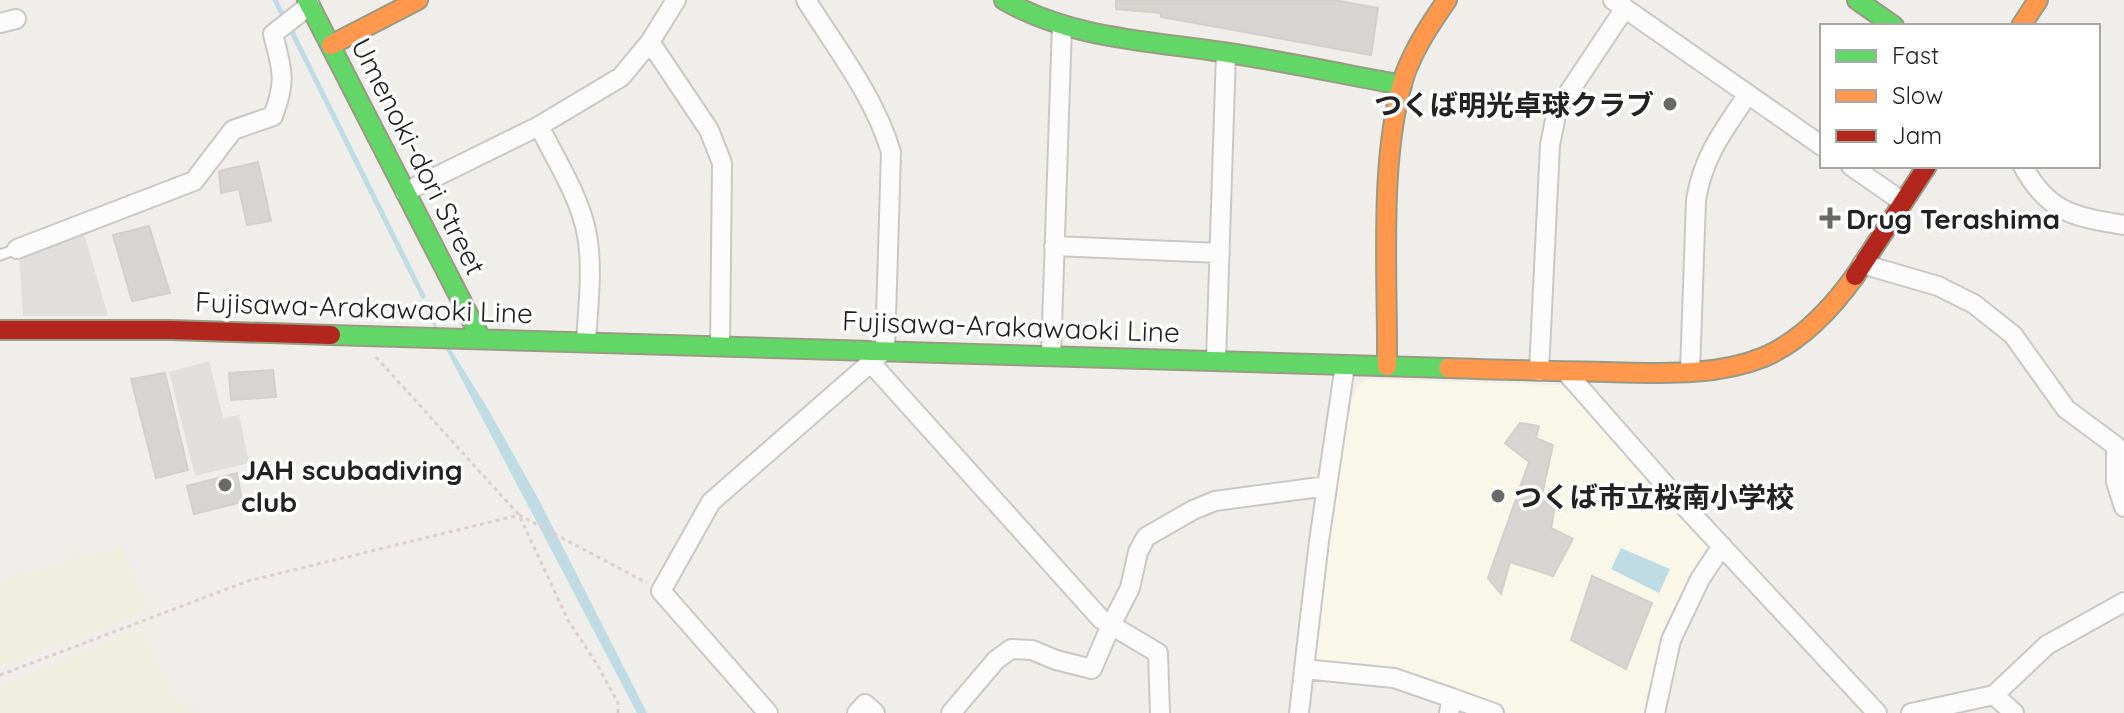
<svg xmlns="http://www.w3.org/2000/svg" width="2124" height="713" font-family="Quicksand,'Noto Sans JP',sans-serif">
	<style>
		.education { fill: #f8f7e8 }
		.farmland { fill: #efefdf }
		.parking { fill: #e0dfde }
		.water { fill: #bfdbe3 }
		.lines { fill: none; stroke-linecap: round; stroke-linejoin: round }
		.stream { stroke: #bfdbe3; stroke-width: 5 }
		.building { fill: #d7d4d2; stroke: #d3d0cc; stroke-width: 2 }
		.lane-casing { stroke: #c9c8c7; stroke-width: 13 }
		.street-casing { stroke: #c9c8c7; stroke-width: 22 }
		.fast-casing { stroke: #999a82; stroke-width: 22 }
		.slow-casing { stroke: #999a82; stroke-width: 22 }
		.jam-casing { stroke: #999a82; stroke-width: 22 }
		.path { stroke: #dccecd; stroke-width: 3; stroke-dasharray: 4 4; stroke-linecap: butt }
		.lane { stroke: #fdfcfc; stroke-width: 9 }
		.street { stroke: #fdfcfc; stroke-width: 18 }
		.fast { stroke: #63d668; stroke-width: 18 }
		.slow { stroke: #ff974d; stroke-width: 18 }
		.jam { stroke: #b3261e; stroke-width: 18 }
		.poi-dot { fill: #6a6968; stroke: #fff; stroke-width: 3 }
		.labels { text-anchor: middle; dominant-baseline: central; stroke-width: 7; stroke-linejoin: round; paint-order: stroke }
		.poi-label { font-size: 28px; font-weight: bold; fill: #222; stroke: #fff; text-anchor: start }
		.street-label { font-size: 28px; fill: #222; stroke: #fff }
	</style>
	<rect width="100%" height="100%" fill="#f0eeeb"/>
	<path class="education" d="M1367 379 1560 385 1569 392 1710 548 1650 713H1507L1472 699 1312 662 1339 445 1356 388Z"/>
	<path class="farmland" d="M121 546 128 558 148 611 0 667V580Z
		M141 628 175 699 201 713H0V686Z"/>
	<path class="parking" d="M83 230 108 316H23L19 254Z
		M209 361 223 418 239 415 249 463 195 476 169 372Z"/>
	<path class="water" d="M419 298 488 409 539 500 647 713H637Z
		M1621 548 1670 569 1659 593 1611 569Z"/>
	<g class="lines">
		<path class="stream" d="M275 0 285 20
			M290 28 423 296"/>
	</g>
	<path class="building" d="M1116 0H1334L1378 8 1371 55 1161 17V13L1116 9Z
		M258 162 271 221 247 225 239 189 221 193 219 171Z
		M149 226 170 293 132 301 113 235Z
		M273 370 276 397 231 400 229 373Z
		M165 373 188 470 156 478 131 379Z
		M1520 423 1539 426 1536 438 1553 445 1541 499 1555 507 1551 528 1573 539 1553 576 1510 562 1501 594 1488 578 1529 462 1505 443Z
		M237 473 242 502 194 514 187 486Z
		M1592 576 1652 603 1626 669 1571 640Z"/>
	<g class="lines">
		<defs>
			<path id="lane" d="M0 255 17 249"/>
			<path id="street" d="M1613 0 1822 146
				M0 23 16 19
				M650 42 709 130 722 163 720 345
				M539 126C556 160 580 197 587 235 593 269 588 307 586 342
				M1851 166 1903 202
				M2023 166C2048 213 2075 217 2124 225
				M405 192 539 126 621 77 650 42 676 0
				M1054 246 1220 253
				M17 249 194 181 233 130 273 116C287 79 282 70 273 34L310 5
				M1862 264 1938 286 1974 304 2013 335 2066 409 2116 446V482L2124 507
				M1051 356 1062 25
				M1216 360 1226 53
				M871 363 1101 619 1158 653 1160 713
				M1345 365 1319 541 1304 669 1394 678 1452 698 1449 713
				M1539 371 1550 145 1557 110 1625 8
				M1566 372 1675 496 1877 713
				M1690 372 1696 200C1703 156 1724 130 1748 94
				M1994 695 2047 645 2124 602
				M1452 698 1494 713
				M768 713 661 591 711 502 885 350 891 152C874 96 837 49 806 0
				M857 713 865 704 875 713
				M951 713 996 660 1011 649 1032 650 1056 660 1092 669 1111 625 1130 588 1138 552 1146 537 1193 510 1215 501 1327 486
				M1299 713 1304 669
				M1655 713 1671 640 1700 579 1722 546
				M1911 713 1994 695 2014 713"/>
			<path id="fast" d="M307 0 481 339
				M1004 0C1069 38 1149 41 1222 52 1282 61 1342 74 1402 85
				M1857 0 1894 26
				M331 335 1448 368"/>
			<path id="slow" d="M2021 26 2038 0
				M331 45 418 0
				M1387 366C1388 278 1378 157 1405 74 1415 47 1431 23 1447 0
				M1448 368C1501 370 1554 371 1607 372 1659 373 1715 377 1764 357 1801 341 1832 308 1855 276"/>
			<path id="jam" d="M1855 276 1927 166
				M0 330H171L331 335"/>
		</defs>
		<use href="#lane" class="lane-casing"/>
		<use href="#street" class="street-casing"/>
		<use href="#fast" class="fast-casing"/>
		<use href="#slow" class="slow-casing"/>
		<use href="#jam" class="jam-casing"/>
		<path class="path" d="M376 357 519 515 568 620 598 666 618 703V713
			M0 675 248 581 519 515 647 583"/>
		<use href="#lane" class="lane"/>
		<use href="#street" class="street"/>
		<use href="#fast" class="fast"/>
		<use href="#slow" class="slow"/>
		<use href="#jam" class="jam"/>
	</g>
	<g class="poi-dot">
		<circle cx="1670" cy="104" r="8"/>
		<path d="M1826 206h8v8h8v8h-8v8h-8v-8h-8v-8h8z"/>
		<circle cx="225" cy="485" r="8"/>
		<circle cx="1498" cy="496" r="8"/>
	</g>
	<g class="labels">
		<g class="poi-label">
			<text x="1654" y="104" text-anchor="end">つくば明光卓球クラブ</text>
			<text x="1846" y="218">Drug Terashima</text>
			<text x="241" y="469">JAH scubadiving<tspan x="241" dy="32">club</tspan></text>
			<text x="1514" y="496">つくば市立桜南小学校</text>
		</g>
		<g class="street-label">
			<text transform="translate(419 156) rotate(63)">Umenoki-dori Street</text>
			<text transform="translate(364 307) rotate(2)">Fujisawa-Arakawaoki Line</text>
			<text transform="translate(1011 326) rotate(2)">Fujisawa-Arakawaoki Line</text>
		</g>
	</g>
	<rect x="1820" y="24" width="280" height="144" fill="#ffffff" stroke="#a7a7a7" stroke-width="2"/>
	<rect x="1836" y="50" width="40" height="12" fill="#63d668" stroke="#a7a7a7" stroke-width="2"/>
	<text x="1892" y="64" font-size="24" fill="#222222">Fast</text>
	<rect x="1836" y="90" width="40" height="12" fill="#ff974d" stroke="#a7a7a7" stroke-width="2"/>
	<text x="1892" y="104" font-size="24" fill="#222222">Slow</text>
	<rect x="1836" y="130" width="40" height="12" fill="#b3261e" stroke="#a7a7a7" stroke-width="2"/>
	<text x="1892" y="144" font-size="24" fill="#222222">Jam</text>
</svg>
